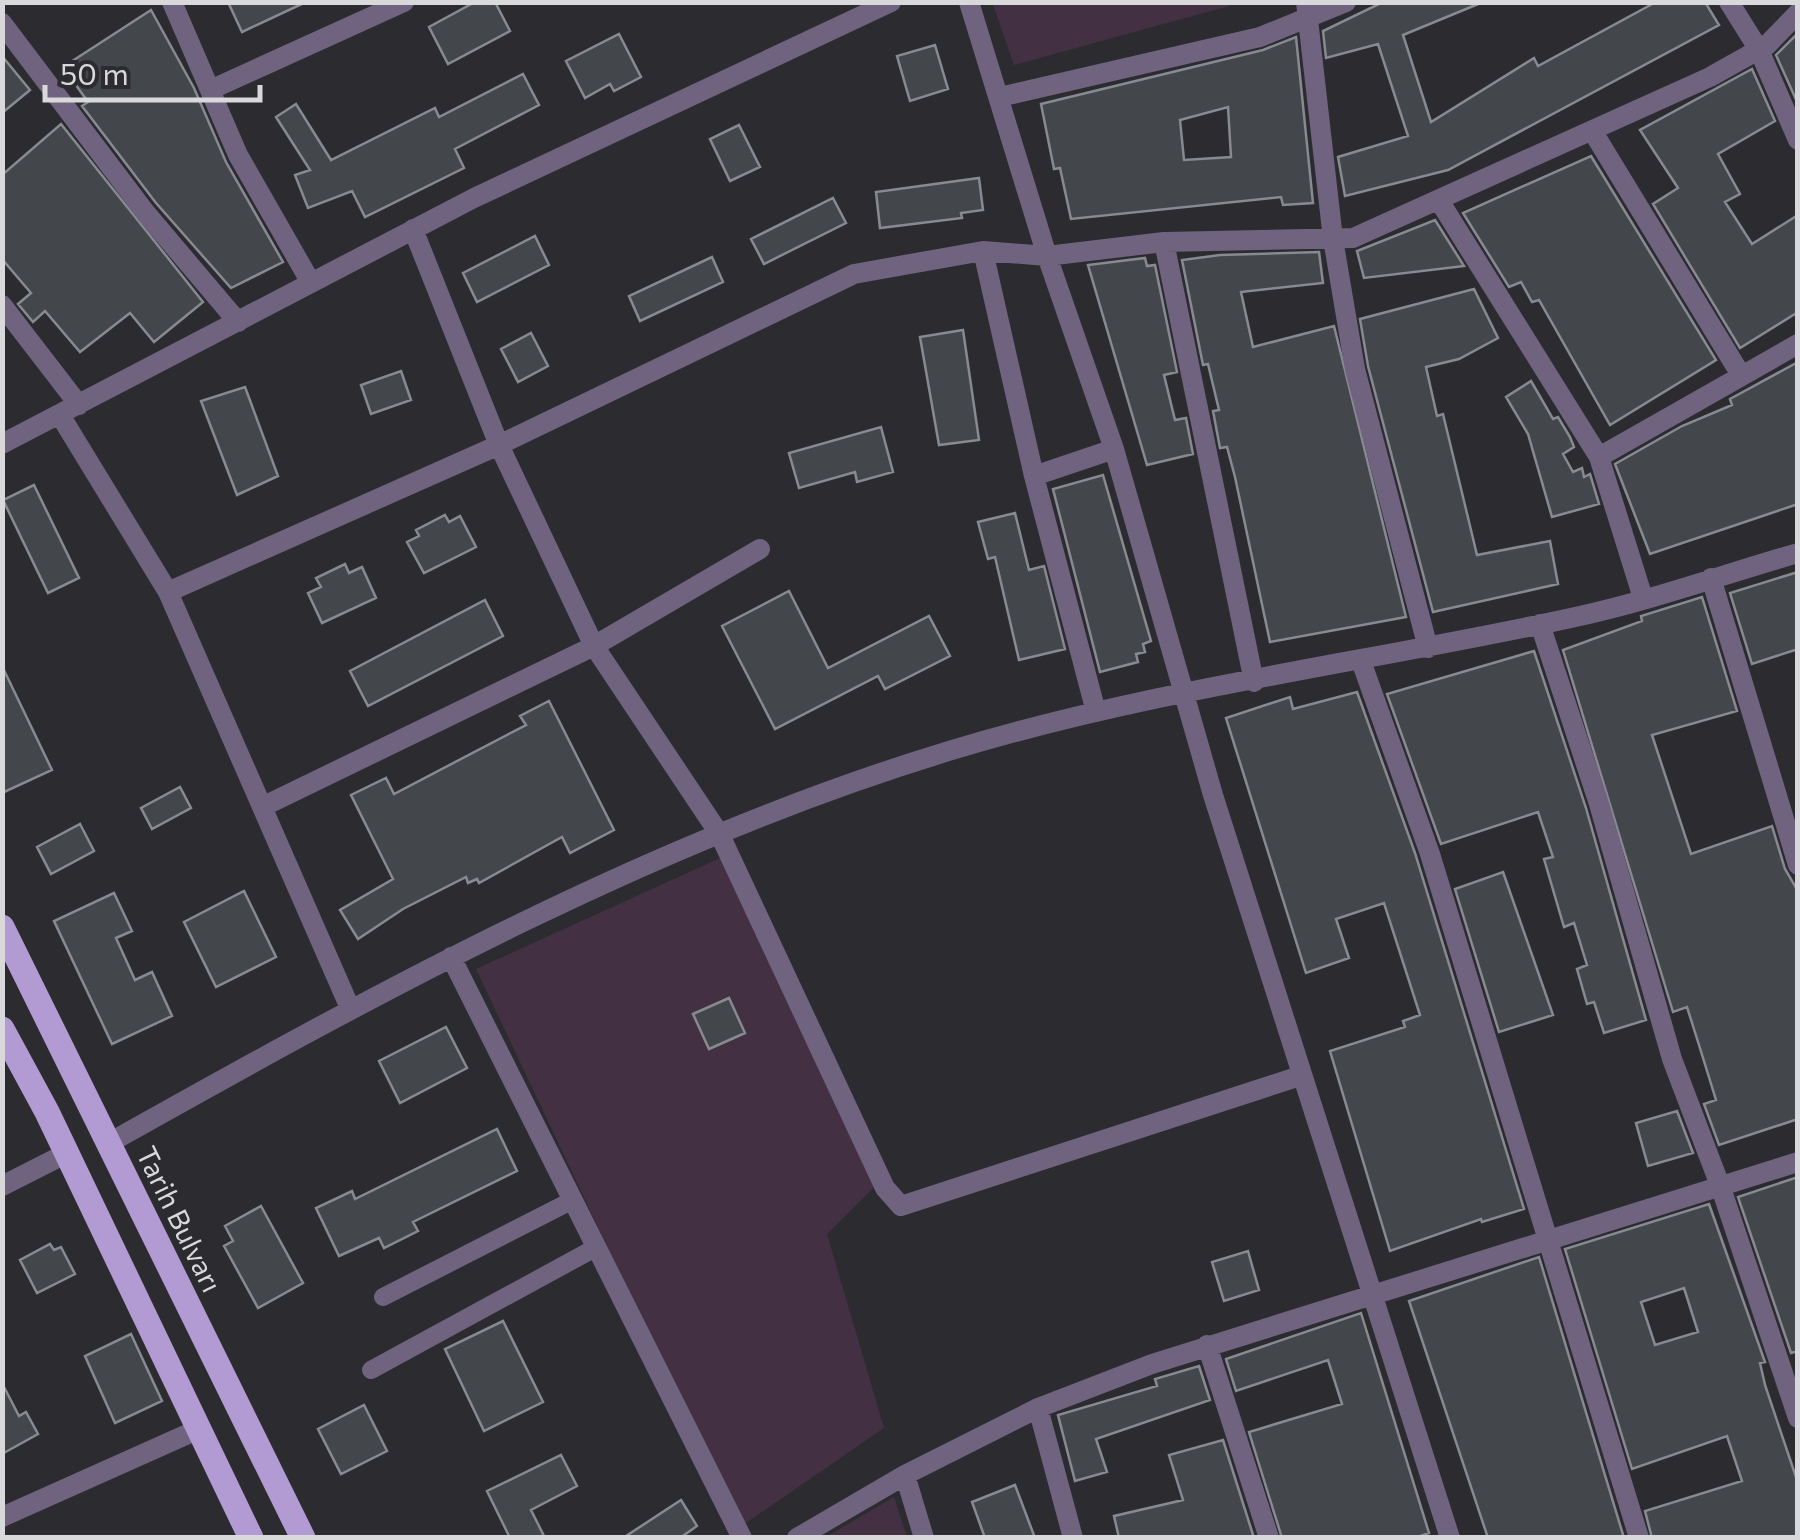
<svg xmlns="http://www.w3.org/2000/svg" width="1800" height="1540" font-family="Commissioner,sans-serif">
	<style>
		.green { fill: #433143 }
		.building { fill: #43464a; stroke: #878a90; stroke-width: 2.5; fill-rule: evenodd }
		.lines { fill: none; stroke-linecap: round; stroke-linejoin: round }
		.lane { stroke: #6f637f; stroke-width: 18 }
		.street { stroke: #6f637f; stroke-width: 20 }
		.primary { stroke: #b29ad3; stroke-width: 25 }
		.labels { text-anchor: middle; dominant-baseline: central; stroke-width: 8; stroke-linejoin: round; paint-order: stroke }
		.street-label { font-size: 28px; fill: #d9d9dc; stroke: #2b2b30 }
	</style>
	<rect width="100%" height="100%" fill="#2b2b30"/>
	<path class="green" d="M992 2H1240V3L1014 65Z
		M720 858 875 1186 827 1234 884 1428 740 1527 476 969Z
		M894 1497 907 1537H826Z"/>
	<path class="building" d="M228 2H306L242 32Z
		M475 2H495L510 31 448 64 429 27Z
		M1383 2H1483L1403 35 1431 122 1534 58 1538 66 1656 2H1705L1719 25 1448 170 1345 196 1338 157 1408 136 1378 44 1326 58 1323 31Z
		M151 10 194 88 226 162 283 262 231 288 156 203 82 106 88 102 63 67Z
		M1798 33V104L1776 55Z
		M619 34 641 77 614 91 610 84 585 98 566 61Z
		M1296 37 1313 203 1283 205 1281 197 1071 219 1060 168 1054 169 1041 104 1263 50ZM1228 107 1231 157 1184 160 1180 120Z
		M935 45 948 89 910 101 897 56Z
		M2 56 30 90 2 113Z
		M1752 69 1775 121 1718 154 1740 194 1725 202 1752 244 1798 215V312L1740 348 1653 204 1678 188 1640 130Z
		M523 74 539 105 455 149 464 168 365 217 352 191 308 208 295 175 310 170 276 117 296 104 331 160 435 108 439 117Z
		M61 124 203 302 154 342 130 313 80 352 45 311 33 322 18 304 31 293 2 259V175Z
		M739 125 760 167 730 181 710 139Z
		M1591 156 1716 360 1610 425 1539 300 1532 302 1521 282 1509 287 1463 213Z
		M979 178 983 210 961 213 962 218 880 228 876 192Z
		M833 198 846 223 764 264 751 239Z
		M1435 220 1464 266 1364 278 1357 251Z
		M535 236 549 265 477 302 463 273Z
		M1319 252 1323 283 1241 292 1253 347 1334 326 1406 617 1270 642 1235 477 1227 447 1220 448 1213 411 1219 410 1208 364 1203 365 1182 260 1220 255Z
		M712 257 723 282 640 321 629 296Z
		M1145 258 1147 266 1155 265 1177 372 1164 375 1175 420 1186 418 1193 454 1147 465 1088 265Z
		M1474 289 1498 338 1459 359 1426 367 1437 416 1443 414 1477 555 1550 541 1558 584 1433 612 1368 366 1360 319Z
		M963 330 979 440 939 445 920 337Z
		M531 333 548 366 518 382 501 349Z
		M1798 362V504L1650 554 1615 464 1682 426 1732 405 1730 399Z
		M401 371 411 400 371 414 361 385Z
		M1531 381 1553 419 1558 417 1570 437 1574 447 1563 454 1573 472 1582 468 1584 477 1590 474 1599 504 1552 517 1528 434 1506 397Z
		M245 387 278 476 237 495 201 401Z
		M881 427 893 472 857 482 855 472 799 488 789 453Z
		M1103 475 1151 641 1143 644 1145 652 1136 654 1138 662 1100 672 1053 489Z
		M34 485 79 578 48 593 3 500Z
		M1015 513 1029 570 1044 566 1065 649 1019 660 995 557 988 559 978 522Z
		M445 515 449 522 460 516 476 547 424 573 407 542 419 536 416 530Z
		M345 564 349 573 362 567 376 598 322 623 308 593 321 587 316 578Z
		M1798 572V649L1752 664 1730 593Z
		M789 591 828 668 929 616 950 656 885 689 878 676 775 729 722 626Z
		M1702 597 1737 711 1652 735 1691 854 1772 826 1785 869 1798 891V1119L1719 1145 1704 1104 1716 1100 1699 1045 1687 1007 1673 1012 1563 650 1642 621 1641 616Z
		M485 600 503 636 368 706 350 671Z
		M1534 651 1586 808 1646 1020 1604 1033 1594 1002 1587 1004 1577 969 1587 965 1574 923 1564 927 1544 859 1553 857 1538 812 1441 844 1387 694Z
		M2 666 52 770 2 793Z
		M1357 692 1415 853 1524 1209 1482 1222 1481 1219 1390 1251 1330 1051 1405 1027 1403 1021 1420 1015 1384 903 1336 919 1349 958 1306 973 1226 718 1290 697 1293 709Z
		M549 701 614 830 570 853 562 837 479 883 477 879 468 883 466 877 403 909 358 939 340 910 393 879 351 795 386 778 394 794 526 725 520 716Z
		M180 787 191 808 152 829 141 808Z
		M80 824 94 851 51 874 37 847Z
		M1503 872 1553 1015 1499 1032 1455 889Z
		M244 891 276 957 216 987 184 922Z
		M114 893 132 931 116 938 135 980 152 972 172 1016 112 1044 54 921Z
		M729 998 745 1033 709 1049 693 1014Z
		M446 1027 467 1068 400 1103 379 1061Z
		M1677 1111 1693 1153 1648 1166 1636 1123Z
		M497 1129 517 1171 413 1222 418 1231 384 1248 379 1238 339 1256 316 1208 352 1191 355 1199Z
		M1798 1177V1351L1791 1353 1738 1197Z
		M1709 1204 1765 1362 1760 1363 1765 1385 1798 1483V1538H1652L1645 1511 1742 1481 1727 1436 1632 1469 1565 1249ZM1684 1288 1698 1332 1655 1345 1641 1302Z
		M261 1206 303 1283 258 1308 224 1246 233 1241 225 1226Z
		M50 1244 54 1250 61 1247 75 1274 37 1293 20 1260Z
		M1248 1251 1259 1290 1224 1301 1212 1262Z
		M1539 1257 1624 1538H1488L1409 1301Z
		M1361 1313 1429 1533 1415 1538H1282L1249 1432 1342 1404 1328 1360 1236 1391 1226 1359Z
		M503 1321 543 1402 484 1431 445 1349Z
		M131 1334 162 1401 115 1423 85 1356Z
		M1199 1366 1210 1400 1096 1439 1107 1472 1075 1481 1058 1415 1157 1386 1155 1379Z
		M2 1383 19 1416 26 1412 38 1434 2 1454Z
		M364 1405 387 1451 341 1474 318 1429Z
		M1223 1440 1254 1538H1119L1114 1516 1183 1500 1169 1455Z
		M561 1455 577 1486 531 1510 545 1538H510L487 1491Z
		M1015 1485 1035 1538H985L972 1502Z
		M681 1500 697 1526 680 1538H623Z"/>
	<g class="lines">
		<path class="lane" d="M383 1297 573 1200
			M371 1370 597 1247"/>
		<path class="street" d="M172 2 238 155 310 281
			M969 2 1047 256 1164 242 1353 238 1710 77 1767 45 1798 13
			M1306 2 1333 239 1355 369 1428 648
			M1729 2 1759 50 1798 140
			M2 23 145 212 238 322
			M210 90 404 2
			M1000 97 1260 37 1346 2
			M1593 132 1741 375
			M1440 202 1599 457
			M1164 242 1254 682
			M983 251 1034 476 1096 712
			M2 305 79 405
			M60 415 168 592 350 1008
			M2 444 474 198 891 2
			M1034 476 1114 449
			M760 549 594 646 720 835 885 1188 901 1206 1300 1076
			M1711 578 1798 865
			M168 592 499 445 854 274 983 251 1047 256 1114 449 1213 795 1450 1538
			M1643 598 1599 457 1798 344
			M1540 624 1599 804 1672 1059 1721 1188 1798 1418
			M1361 661 1430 854 1639 1538
			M264 806 594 646 499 445 413 229
			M451 957 742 1538
			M109 1143C378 992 654 840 952 750 1156 688 1371 662 1580 616 1653 600 1725 574 1798 553
			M2 1186 67 1153
			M1207 1345 1269 1538
			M1038 1408 1073 1538
			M905 1475 924 1538
			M2 1517 199 1429
			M797 1538 905 1475 1038 1408 1152 1364 1798 1162"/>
		<path class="primary" d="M2 927 303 1538
			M2 1029 47 1112 251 1538"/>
	</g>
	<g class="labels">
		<g class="street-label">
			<text transform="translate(180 1219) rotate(64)">Tarih Bulvarı</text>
		</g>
	</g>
	<rect width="1800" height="1540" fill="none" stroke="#d9d9dc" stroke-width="10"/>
	<path d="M45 85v15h215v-15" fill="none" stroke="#d9d9dc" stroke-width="5"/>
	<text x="60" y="85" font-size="30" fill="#d9d9dc" stroke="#2b2b30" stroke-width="8" paint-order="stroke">50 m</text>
</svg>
